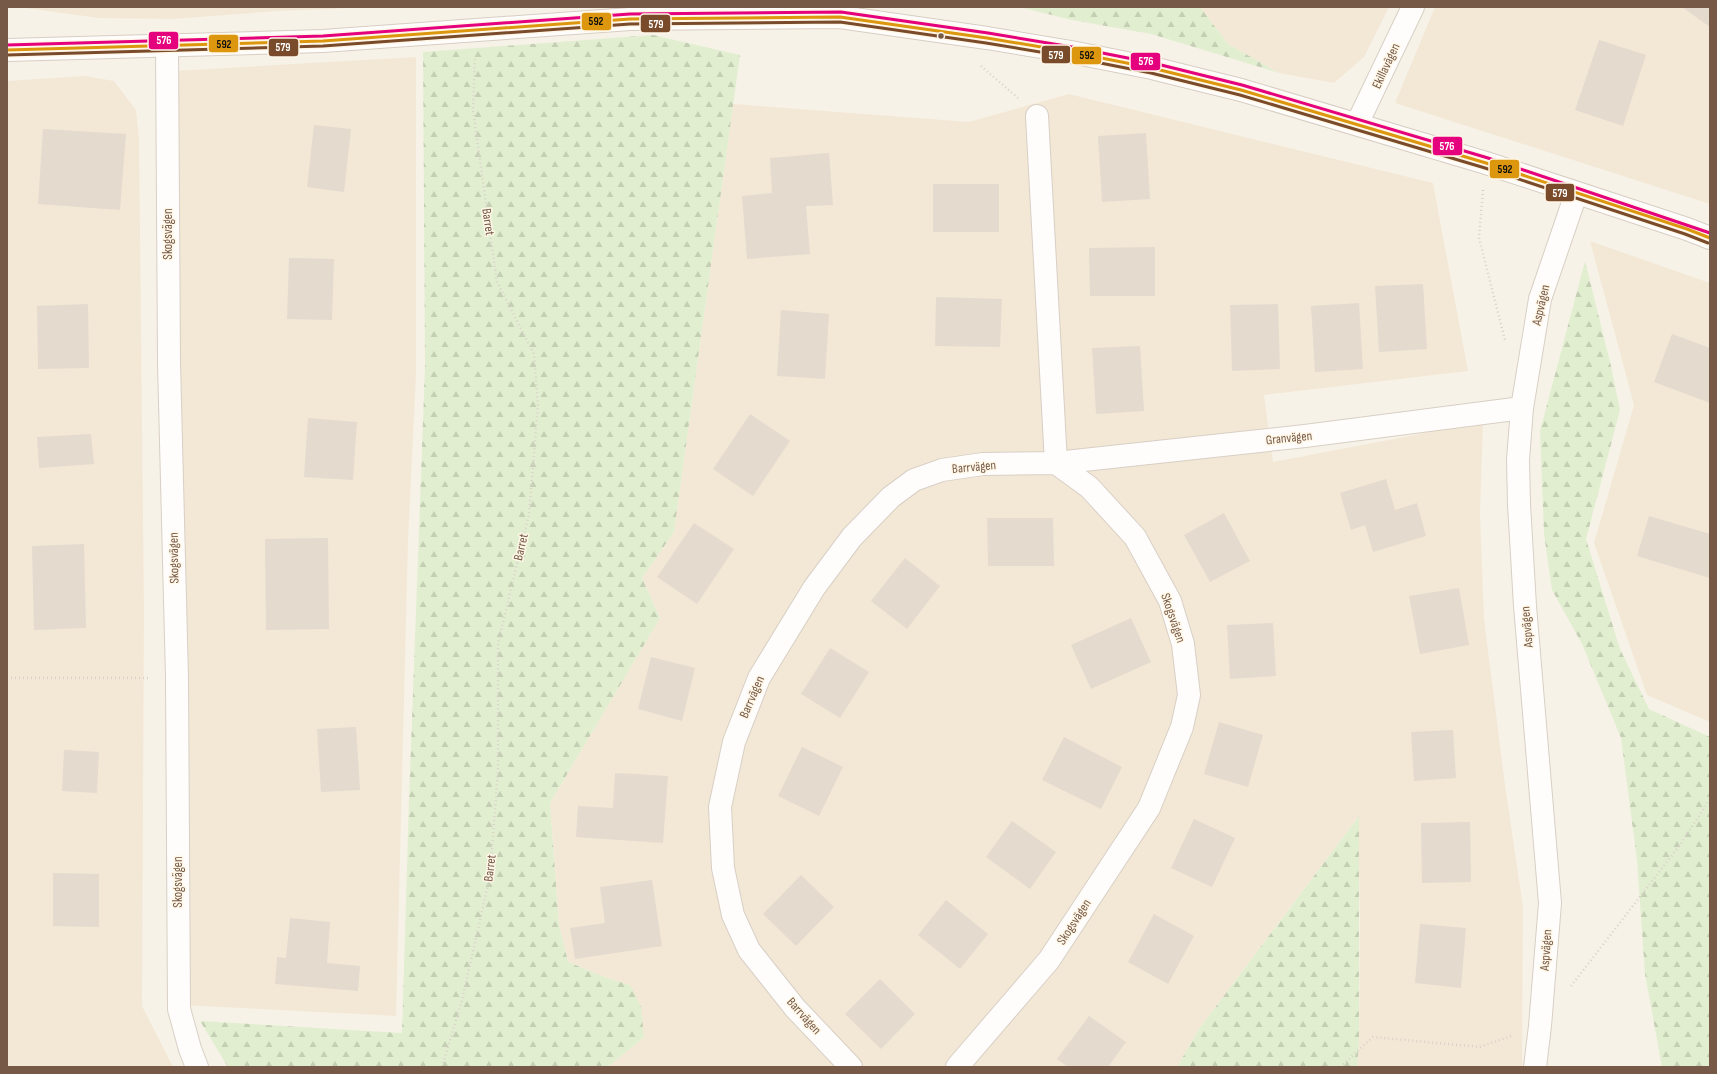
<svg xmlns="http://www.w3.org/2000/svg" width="1717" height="1074" font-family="'Sofia Sans Condensed',sans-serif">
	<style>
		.residential { fill: #f3e8d6 }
		.forest { fill: url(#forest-firs) }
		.building { fill: #e4dace }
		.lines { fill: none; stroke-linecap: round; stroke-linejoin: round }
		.street-casing { stroke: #d8cfc5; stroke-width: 24 }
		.secondary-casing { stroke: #d8cec3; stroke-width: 24 }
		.path { stroke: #dad1ca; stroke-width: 2.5; stroke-dasharray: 1 3; stroke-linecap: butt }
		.street { stroke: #fefdfb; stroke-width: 22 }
		.secondary { stroke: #fefdfb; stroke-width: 22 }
		.bus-1-casing { stroke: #fff7e8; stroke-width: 6 }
		.bus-2-casing { stroke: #fff7e8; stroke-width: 6 }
		.bus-3-casing { stroke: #fff7e8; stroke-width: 6 }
		.bus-1 { stroke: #dd970e; stroke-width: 3 }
		.bus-2 { stroke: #7a4b2a; stroke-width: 3 }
		.bus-3 { stroke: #e5007d; stroke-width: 3 }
		.bus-dot { fill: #765946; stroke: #fff7e8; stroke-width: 1.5 }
		.labels { text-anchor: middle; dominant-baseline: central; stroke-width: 3; stroke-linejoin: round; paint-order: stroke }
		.street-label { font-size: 13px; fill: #765946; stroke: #fff7e8 }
		.line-badge { stroke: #fff7e8; stroke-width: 1.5 }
		.badge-label { font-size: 11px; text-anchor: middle; font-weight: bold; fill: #fff }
		.pale-badge-label { font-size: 11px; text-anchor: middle; font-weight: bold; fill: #111 }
	</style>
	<defs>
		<pattern id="forest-firs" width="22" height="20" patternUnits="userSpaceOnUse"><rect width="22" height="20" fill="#e1efd0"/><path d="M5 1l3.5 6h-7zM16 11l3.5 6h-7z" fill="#c4cfb4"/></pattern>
	</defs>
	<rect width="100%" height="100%" fill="#f7f2e7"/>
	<path class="residential" d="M18 7H377L279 11 172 19 99 18Z
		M1200 7H1389L1364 57 1334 83 1279 73 1228 44Z
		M1435 7H1710V204L1395 103Z
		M416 57V375L408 541 396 1016 181 1005 174 71Z
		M85 76 114 81 136 110 139 138 144 610 142 1006 173 1067H7V81Z
		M1069 94 1433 183 1468 371 1264 395 1273 462 1483 422 1480 513 1484 619 1505 785 1523 907 1522 1067H1357L1359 1041 1360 916 1358 817 1199 1029 1177 1067H608L644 1037 630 985 607 978 568 962 559 925 550 803 660 618 642 578 674 532 733 104 969 122Z
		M1590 241 1710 283V722L1647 695 1594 543 1634 405Z"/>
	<path class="forest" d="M1019 7H1200L1228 44 1279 73 1151 34 1072 20Z
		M653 35 740 55 674 532 642 578 660 618 550 803 559 925 568 962 607 978 630 985 641 1007 644 1037 608 1067H228L200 1021 402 1033 409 800 425 367 423 52Z
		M1585 261 1611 366 1620 410 1586 539 1620 649 1649 709 1710 737V1067H1662L1645 974 1637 860 1621 738 1582 644 1552 590 1544 534 1540 431Z
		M1359 816V1041L1357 1067H1177L1199 1029Z"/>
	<path class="building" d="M1682 7H1710V27Z
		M1599 40 1646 55 1623 126 1575 110Z
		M314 125 351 129 344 192 307 187Z
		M43 129 126 134 120 210 38 204Z
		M1146 133 1150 199 1102 202 1098 136Z
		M829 153 833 205 806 206 810 254 747 259 742 196 772 193 770 158Z
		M933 184H999V232H933Z
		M1155 247V296H1090L1089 248Z
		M289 258 334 259 332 320 287 319Z
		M1423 284 1427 349 1379 352 1375 286Z
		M936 297 1002 299 1000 347 935 346Z
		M1359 303 1363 369 1315 372 1311 306Z
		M88 304 89 368 38 369 37 306Z
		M1278 304 1280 369 1232 371 1230 305Z
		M781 310 829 314 825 379 777 376Z
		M1672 334 1710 348V403L1654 382Z
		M1140 346 1144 411 1096 414 1092 348Z
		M750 414 790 441 753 496 713 469Z
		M308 418 357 422 353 480 304 477Z
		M91 434 94 464 39 468 37 437Z
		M1386 479 1395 510 1417 503 1426 536 1373 552 1365 525 1351 530 1340 493Z
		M1224 513 1250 561 1210 582 1184 535Z
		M1649 516 1710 534V578L1637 556Z
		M987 518H1053L1054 566H988Z
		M694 523 734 549 697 604 657 577Z
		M328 538 329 629 266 630 265 539Z
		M84 544 86 628 34 630 32 546Z
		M905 558 940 586 907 629 871 601Z
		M1459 588 1469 645 1420 654 1409 596Z
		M1131 618 1151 662 1091 689 1071 645Z
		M1273 623 1276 676 1230 679 1227 625Z
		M830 648 869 672 840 718 801 694Z
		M651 657 695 668 682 721 638 709Z
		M1219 722 1263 735 1248 787 1204 774Z
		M356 727 360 790 321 792 317 729Z
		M1453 730 1456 778 1414 781 1411 732Z
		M1064 737 1122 767 1101 809 1042 780Z
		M802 747 843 767 819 816 778 796Z
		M64 750 99 752 97 793 62 791Z
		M615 773 668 776 663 843 576 837 578 806 613 808Z
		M1194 819 1235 838 1212 887 1171 868Z
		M1012 821 1056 852 1030 889 986 857Z
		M1470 822 1471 882 1422 883 1421 823Z
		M53 873 99 874V927L53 926Z
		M801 875 834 907 796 946 763 914Z
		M652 880 662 946 575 959 570 928 605 923 600 887Z
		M946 900 988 934 960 969 918 935Z
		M1154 914 1194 936 1168 984 1128 962Z
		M290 918 330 922 327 963 360 966 358 991 275 984 277 957 286 958Z
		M1420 924 1466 928 1461 988 1415 983Z
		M880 979 915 1014 881 1049 845 1014Z
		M1089 1016 1126 1042 1108 1067H1068L1057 1059Z"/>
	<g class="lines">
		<defs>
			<path id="street" d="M167 45 169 363 177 678 179 1009 190 1049 197 1067
				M1357 124 1413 7
				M851 1067 795 1008 749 950 733 915 723 868 720 807 734 742 759 678 814 588 852 537 891 497 914 480 942 470 983 464 1056 463 1305 436 1522 408
				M957 1067 1049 960 1149 808 1182 727 1189 695 1183 644 1170 601 1135 537 1089 487 1056 463 1037 116
				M1535 1067 1540 1026 1550 903 1525 606 1519 504 1518 460 1522 408 1540 299 1576 194"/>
			<path id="secondary" d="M7 50 323 41 630 19 840 17 987 38 1071 52 1152 68 1241 90 1486 163 1687 229 1710 238"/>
		</defs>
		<use href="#street" class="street-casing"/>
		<use href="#secondary" class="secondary-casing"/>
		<path class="path" d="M981 66 1018 98
			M1483 190 1479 238 1505 340
			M7 678H150
			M1571 986 1680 845 1710 799
			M442 1067 462 1000 490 876 498 771V643L529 514 538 406 534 354 497 282 473 110 475 57
			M1340 1067 1373 1037 1480 1047 1511 1036"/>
		<use href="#street" class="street"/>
		<use href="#secondary" class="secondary"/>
		<defs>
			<path id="bus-1" d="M7 50 323 41 630 19 840 17 987 38 1071 52 1152 68 1241 90 1486 163 1687 229 1710 238"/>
			<path id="bus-2" d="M7 55 323 46 630 24 840 22 986 43 1070 57 1151 73 1240 95 1485 168 1685 234 1708 243"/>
			<path id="bus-3" d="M7 45 323 36 630 14 841 12 988 33 1072 47 1153 63 1242 85 1488 158 1710 233"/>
		</defs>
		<use href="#bus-1" class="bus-1-casing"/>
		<use href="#bus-2" class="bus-2-casing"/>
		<use href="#bus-3" class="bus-3-casing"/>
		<use href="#bus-1" class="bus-1"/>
		<use href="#bus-2" class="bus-2"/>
		<use href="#bus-3" class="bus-3"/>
	</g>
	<circle class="bus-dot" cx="941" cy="36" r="3.5"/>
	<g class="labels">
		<g class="street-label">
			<text transform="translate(1386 66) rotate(-65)">Ekillavägen</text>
			<text transform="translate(488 222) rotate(82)">Barret</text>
			<text transform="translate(168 234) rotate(-90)">Skogsvägen</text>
			<text transform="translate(1541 305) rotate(-77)">Aspvägen</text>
			<text transform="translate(1289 438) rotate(-6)">Granvägen</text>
			<text transform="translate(974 467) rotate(-5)">Barrvägen</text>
			<text transform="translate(521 547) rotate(-77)">Barret</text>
			<text transform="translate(174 558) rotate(-91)">Skogsvägen</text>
			<text transform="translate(1173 618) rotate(71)">Skogsvägen</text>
			<text transform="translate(1527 627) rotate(-95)">Aspvägen</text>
			<text transform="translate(752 697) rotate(-67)">Barrvägen</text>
			<text transform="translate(490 868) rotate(-83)">Barret</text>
			<text transform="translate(178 882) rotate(-90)">Skogsvägen</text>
			<text transform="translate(1074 922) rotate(-57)">Skogsvägen</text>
			<text transform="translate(1546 950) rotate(-86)">Aspvägen</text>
			<text transform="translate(804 1016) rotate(48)">Barrvägen</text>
		</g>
	</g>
	<g class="line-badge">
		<rect x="581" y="12" width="31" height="19" rx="4" fill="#dd970e"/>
		<rect x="640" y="14" width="31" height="19" rx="4" fill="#7a4b2a"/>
		<rect x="148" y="31" width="31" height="19" rx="4" fill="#e5007d"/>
		<rect x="208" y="34" width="31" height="19" rx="4" fill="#dd970e"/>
		<rect x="268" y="38" width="31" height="19" rx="4" fill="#7a4b2a"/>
		<rect x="1041" y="45" width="30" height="19" rx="4" fill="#7a4b2a"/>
		<rect x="1071" y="46" width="31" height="19" rx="4" fill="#dd970e"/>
		<rect x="1130" y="52" width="31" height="19" rx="4" fill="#e5007d"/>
		<rect x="1432" y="136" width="31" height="20" rx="4" fill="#e5007d"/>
		<rect x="1489" y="159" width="31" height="20" rx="4" fill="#dd970e"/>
		<rect x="1545" y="183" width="30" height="19" rx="4" fill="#7a4b2a"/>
	</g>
	<g class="badge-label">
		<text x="656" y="28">579</text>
		<text x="164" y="44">576</text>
		<text x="283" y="51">579</text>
		<text x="1056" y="59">579</text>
		<text x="1146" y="65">576</text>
		<text x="1447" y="150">576</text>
		<text x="1560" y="197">579</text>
	</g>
	<g class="pale-badge-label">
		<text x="596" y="25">592</text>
		<text x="224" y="48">592</text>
		<text x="1087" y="59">592</text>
		<text x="1505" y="173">592</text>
	</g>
	<rect width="1717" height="1074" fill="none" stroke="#765946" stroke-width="16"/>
</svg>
